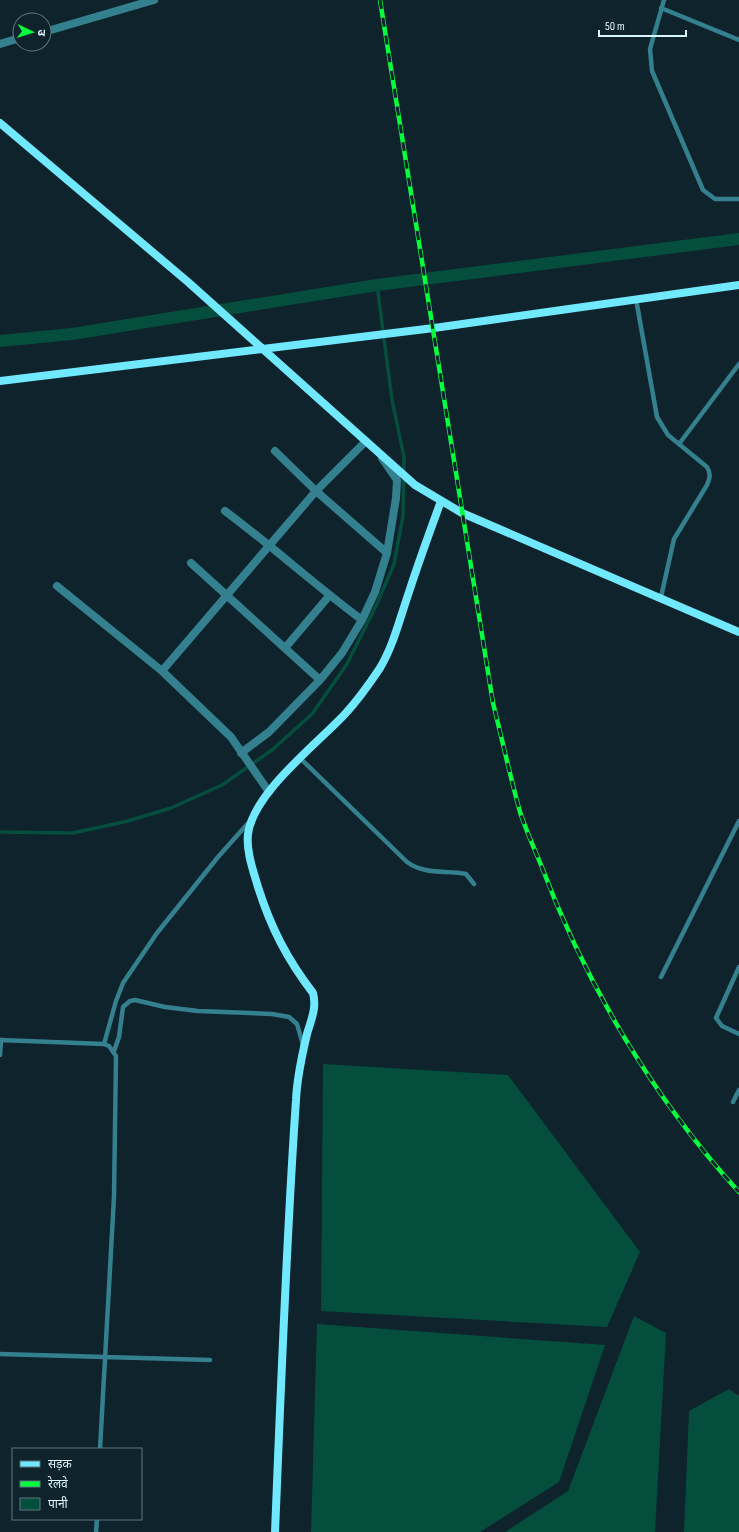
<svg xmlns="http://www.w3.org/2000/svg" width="739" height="1532" font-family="'Sofia Sans Condensed','Noto Sans Devanagari',sans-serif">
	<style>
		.water { fill: #054e3d }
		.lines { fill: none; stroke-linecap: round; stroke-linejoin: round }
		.stream { stroke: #054e3d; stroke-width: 3.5 }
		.canal { stroke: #054e3d; stroke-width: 12 }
		.lane { stroke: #34808f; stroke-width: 4.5 }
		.street { stroke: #34808f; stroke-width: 8 }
		.secondary { stroke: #70e8ff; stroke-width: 8 }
		.rail-casing { stroke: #05ff3f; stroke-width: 4.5 }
		.rail { stroke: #0e232c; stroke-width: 3; stroke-dasharray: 9; stroke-linecap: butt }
	</style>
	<rect width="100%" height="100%" fill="#0e232c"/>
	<path class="water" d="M323 1064 508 1075 640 1252 607 1327 321 1311Z
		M634 1316 666 1333 655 1532H505L568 1491Z
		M317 1324 605 1345 559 1482 480 1532H311Z
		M729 1389 739 1396V1532H684L689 1411Z"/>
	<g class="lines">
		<path class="stream" d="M0 832 73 833 128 821 171 808 222 785 272 750 312 714 347 664 376 606 394 564 403 516 404 457 392 400 377 285"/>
		<path class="canal" d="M0 341 72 334 377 285 739 239"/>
		<path class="lane" d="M664 0 650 49 652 71 703 190 715 199H739
			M661 8 739 40
			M636 299 657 417 668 435 707 467C711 474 710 478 707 485L674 539 661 597
			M679 444 739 364
			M301 759 407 862C425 875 445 870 466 874L474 884
			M739 967 716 1018 722 1026 739 1034
			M661 977 739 821
			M0 1040 104 1044 109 1046 116 1056 114 1197 100 1449
			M104 1044 116 1001 123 983 157 933 218 857 250 821
			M114 1051 119 1037 123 1007 130 1001 135 1000 165 1007 198 1011 272 1014 289 1017 297 1024 303 1045
			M0 1055 1 1040
			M733 1102 739 1090
			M0 1354 210 1360
			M96 1532 97 1519"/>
		<path class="street" d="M44 32 154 0
			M0 44 20 38
			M275 451 316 491 387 553
			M225 511C272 546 315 585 362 620
			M191 563 320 680
			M57 586 162 671 231 737 269 792
			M285 648 329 596
			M162 671 316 491 366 441
			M241 753 269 732 320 680 342 653 362 620 375 592 387 553 396 498 397 480 382 458"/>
		<path class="secondary" d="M0 123 188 282 415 485 462 513 739 632
			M0 381 434 328 739 285
			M275 1532C281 1388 286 1244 296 1100 297 1078 302 1055 307 1034 311 1020 317 1008 313 993 287 959 271 928 258 887 253 870 246 851 248 834 253 793 317 744 345 714 358 700 370 683 380 668 394 644 400 618 409 592 419 561 430 531 441 501"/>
		<defs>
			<path id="rail" d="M380 0 493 703C502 739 510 776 520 812 526 830 534 848 541 865 586 984 653 1098 739 1192"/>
		</defs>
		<use href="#rail" class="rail-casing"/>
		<use href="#rail" class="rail"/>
	</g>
	<rect x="12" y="1448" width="130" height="72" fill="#0e232c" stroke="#5f7780"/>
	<rect x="20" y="1461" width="20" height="6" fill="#70e8ff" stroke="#5f7780"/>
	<text x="48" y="1468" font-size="12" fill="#d9f5ff">सड़क</text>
	<rect x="20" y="1481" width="20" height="6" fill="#05ff3f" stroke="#5f7780"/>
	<text x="48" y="1488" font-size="12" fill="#d9f5ff">रेलवे</text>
	<rect x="20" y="1498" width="20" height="12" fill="#054e3d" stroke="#5f7780"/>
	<text x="48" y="1508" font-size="12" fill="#d9f5ff">पानी</text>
	<g transform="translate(32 32) rotate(94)"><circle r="19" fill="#0e232c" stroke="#5f7780"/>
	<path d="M0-3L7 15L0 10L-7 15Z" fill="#05ff3f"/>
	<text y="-6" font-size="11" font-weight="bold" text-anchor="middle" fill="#d9f5ff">उ</text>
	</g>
	<path d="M599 30v6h87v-6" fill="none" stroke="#d9f5ff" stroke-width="2"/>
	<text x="605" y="30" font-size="12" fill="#d9f5ff" stroke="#0e232c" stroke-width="3" paint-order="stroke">50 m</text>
</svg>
